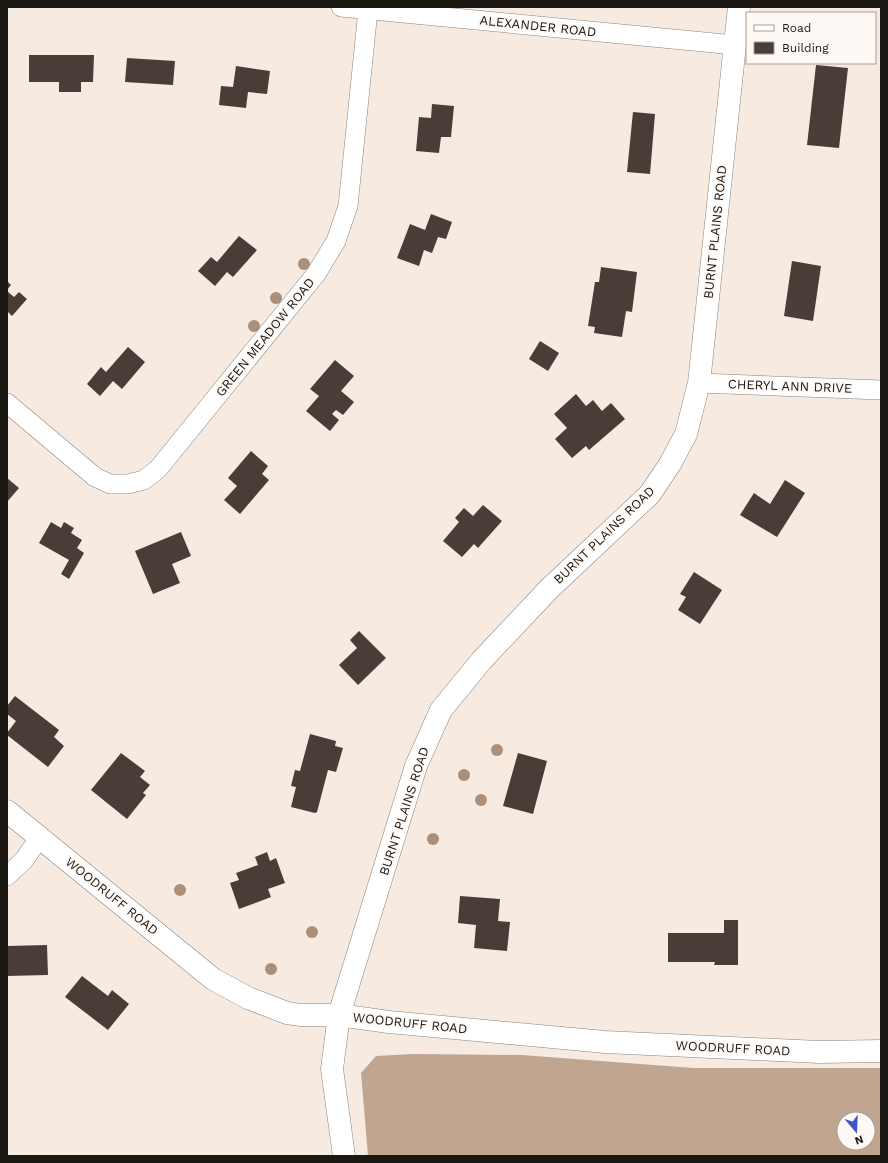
<svg xmlns="http://www.w3.org/2000/svg" width="888" height="1163" font-family="'Work Sans',sans-serif">
	<style>
		.forest { fill: #c0a591; fill-rule: evenodd }
		.building { fill: #483e37 }
		.lines { fill: none; stroke-linecap: round; stroke-linejoin: round }
		.street-casing { stroke: #8e837a; stroke-width: 20 }
		.secondary-casing { stroke: #8e837a; stroke-width: 23 }
		.street { stroke: #fff; stroke-width: 19 }
		.secondary { stroke: #fff; stroke-width: 22 }
		.tree { fill: #ab8f78 }
		.labels { text-anchor: middle; dominant-baseline: central; stroke-width: 4; stroke-linejoin: round; paint-order: stroke }
		.street-label { font-size: 13px; fill: #1b1713; stroke: #fef9f5 }
	</style>
	<rect width="100%" height="100%" fill="#f7eae0"/>
	<path class="forest" d="M413 1054 522 1055 693 1068H881V1156H368L361 1073 376 1056ZM844 1119H868V1143H844Z"/>
	<path class="building" d="M29 55H94L93 82H81V92H59V82H29Z
		M127 58 175 61 173 85 125 82Z
		M816 65 848 68 839 148 807 145Z
		M236 66 270 71 267 94 248 92 246 108 219 105 221 86 233 87Z
		M432 104 454 106 451 137H441L439 153 416 151 419 117 431 118Z
		M633 112 655 114 650 174 627 172Z
		M431 214 452 222 446 239 438 237 432 253 424 250 419 266 397 258 410 224 425 230Z
		M239 236 257 250 233 277 227 272 215 286 198 271 211 257 217 262Z
		M792 261 821 266 813 321 784 316Z
		M601 267 637 272 632 312 626 311 622 337 594 333 595 327 588 326 595 282H599Z
		M7 281 11 285 7 290Z
		M7 291 14 297 19 292 27 299 12 316 7 311Z
		M540 341 559 353 548 371 529 359Z
		M128 347 145 362 122 389 113 381 100 396 87 384 101 367 106 372Z
		M335 360 354 376 341 391 354 402 343 415 336 410 332 414 339 420 330 431 306 411 319 396 310 389Z
		M576 394 586 406 593 400 602 411 611 403 625 419 589 450 586 446 572 458 555 439 567 428 554 414Z
		M251 451 268 466 262 474 269 480 240 514 224 500 237 486 228 478Z
		M7 478 19 488 7 502Z
		M785 480 805 493 777 537 740 515 754 493 770 504Z
		M483 505 502 521 478 548 474 544 462 557 443 541 459 522 455 518 464 508 473 516Z
		M51 522 61 528 64 522 74 528 71 533 82 540 77 548 84 553 69 579 61 574 69 560 39 543Z
		M181 532 191 556 172 564 180 583 153 594 135 551Z
		M694 572 722 590 700 624 678 610 686 597 680 594Z
		M359 631 386 658 358 685 339 665 357 648 350 640Z
		M15 696 59 730 54 737 64 746 48 767 7 735V733L16 721 7 714V706Z
		M310 734 336 741 335 746 343 748 336 772 328 770 317 812 315 813 291 807 296 787 291 786 295 770 300 771Z
		M121 753 145 771 140 777 150 785 143 793 146 795 127 819 91 790Z
		M518 753 547 761 533 814 503 806Z
		M267 852 270 861 276 858 285 883 268 889 271 897 239 909 230 883 239 880 236 873 258 865 255 857Z
		M460 896 500 899 498 921 510 922 507 951 474 948 476 925 458 923Z
		M724 920H738V965H714L715 962H668V933H724Z
		M47 945 48 975 7 976V946Z
		M82 976 108 996 112 990 129 1004 108 1030 65 997Z"/>
	<g class="lines">
		<defs>
			<path id="street" d="M341 7 735 45
				M699 383 881 390
				M7 403 95 477 110 484H128L144 480 158 469 316 274 336 241 348 206 368 10
				M7 876 24 860 40 837"/>
			<path id="secondary" d="M7 811 213 979 248 998 287 1013 301 1015H339L389 1022 605 1042 819 1052 881 1051
				M344 1156 332 1069 339 1015 416 766 441 710 482 660 549 589 650 494 670 464 686 434 699 383 739 7"/>
		</defs>
		<use href="#street" class="street-casing"/>
		<use href="#secondary" class="secondary-casing"/>
		<use href="#street" class="street"/>
		<use href="#secondary" class="secondary"/>
	</g>
	<g class="tree">
		<circle cx="304" cy="264" r="6"/>
		<circle cx="276" cy="298" r="6"/>
		<circle cx="254" cy="326" r="6"/>
		<circle cx="497" cy="750" r="6"/>
		<circle cx="464" cy="775" r="6"/>
		<circle cx="481" cy="800" r="6"/>
		<circle cx="433" cy="839" r="6"/>
		<circle cx="180" cy="890" r="6"/>
		<circle cx="312" cy="932" r="6"/>
		<circle cx="271" cy="969" r="6"/>
	</g>
	<g class="labels">
		<g class="street-label">
			<text transform="translate(538 26) rotate(6)">ALEXANDER ROAD</text>
			<text transform="translate(715 232) rotate(-84)">BURNT PLAINS ROAD</text>
			<text transform="translate(265 337) rotate(-51)">GREEN MEADOW ROAD</text>
			<text transform="translate(790 386) rotate(2)">CHERYL ANN DRIVE</text>
			<text transform="translate(604 535) rotate(-44)">BURNT PLAINS ROAD</text>
			<text transform="translate(404 811) rotate(-72)">BURNT PLAINS ROAD</text>
			<text transform="translate(112 896) rotate(39)">WOODRUFF ROAD</text>
			<text transform="translate(410 1023) rotate(6)">WOODRUFF ROAD</text>
			<text transform="translate(733 1048) rotate(3)">WOODRUFF ROAD</text>
		</g>
	</g>
	<rect width="888" height="1163" fill="none" stroke="#1b1713" stroke-width="16"/>
	<rect x="746" y="12" width="130" height="52" fill="#fef9f5" stroke="#a39f9b"/>
	<rect x="754" y="25" width="20" height="6" fill="#ffffff" stroke="#a39f9b"/>
	<text x="782" y="32" font-size="12" fill="#1b1713">Road</text>
	<rect x="754" y="42" width="20" height="12" fill="#483e37" stroke="#a39f9b"/>
	<text x="782" y="52" font-size="12" fill="#1b1713">Building</text>
	<g transform="translate(856 1131) rotate(161)"><circle r="19" fill="#fef9f5" stroke="#a39f9b"/>
	<path d="M0-3L7 15L0 10L-7 15Z" fill="#3d57ca"/>
	<text y="-6" font-size="11" font-weight="bold" text-anchor="middle" fill="#1b1713">N</text>
	</g>
</svg>
